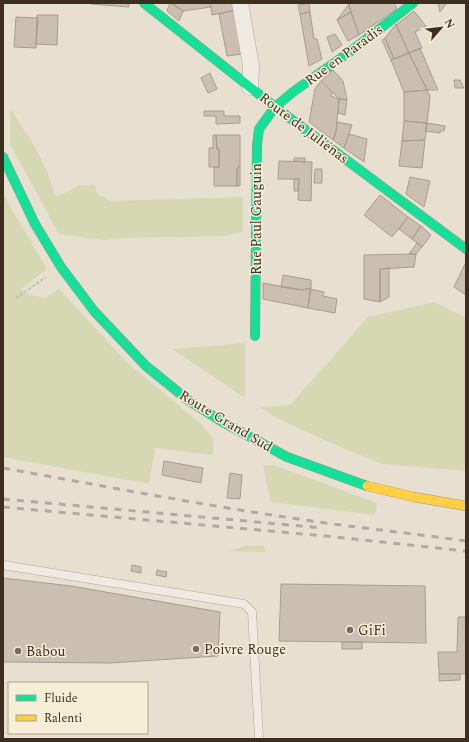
<svg xmlns="http://www.w3.org/2000/svg" width="469" height="742" font-family="Spectral,serif">
	<style>
		.green { fill: #d6d7b3 }
		.building { fill: #cbbfb2; stroke: #a89c90 }
		.lines { fill: none; stroke-linecap: round; stroke-linejoin: round }
		.lane-casing { stroke: #ada599; stroke-width: 9 }
		.street-casing { stroke: #ada599; stroke-width: 17 }
		.fast-casing { stroke: #9c958a; stroke-width: 10 }
		.slow-casing { stroke: #9c958a; stroke-width: 10 }
		.path { stroke: #c8c2b9; stroke-width: 2.5; stroke-dasharray: 3 2; stroke-linecap: butt }
		.lane { stroke: #efebe3; stroke-width: 8 }
		.street { stroke: #efebe3; stroke-width: 16 }
		.fast { stroke: #16e098; stroke-width: 9 }
		.slow { stroke: #ffcf43; stroke-width: 9 }
		.rail { stroke: #afaaa2; stroke-width: 3; stroke-dasharray: 7 7; stroke-linecap: butt }
		.poi-dot { fill: #786c5e; stroke: #f7eed8; stroke-width: 1.5 }
		.labels { text-anchor: middle; dominant-baseline: central; stroke-width: 3; stroke-linejoin: round; paint-order: stroke }
		.street-label { font-size: 14px; fill: #3d2e20; stroke: #f7eed8 }
		.poi-label { font-size: 14px; fill: #3d2e20; stroke: #f7eed8; text-anchor: start }
	</style>
	<rect width="100%" height="100%" fill="#e7e0d1"/>
	<path class="green" d="M10 108 35 147 47 171 55 196 67 192 79 185H95L97 194 111 201 243 197V232L225 236 123 238 102 240 59 234 10 144Z
		M3 194 47 269 21 289 30 295 46 298 59 289 128 363 202 425 214 440 213 455 155 448 149 484 3 457Z
		M434 302 466 318V471L382 464 329 442 278 419 260 407 290 405 368 317Z
		M245 343V398L172 349Z
		M263 465H274L377 503 375 515 271 502Z
		M264 545 265 552 229 551 245 546Z"/>
	<path class="building" d="M92 3H126L129 5V7L91 4Z
		M170 3 183 11 179 21 167 11Z
		M172 3H210L211 7 183 11Z
		M210 3H234L235 10 212 15Z
		M309 3 310 12 300 14 298 5Z
		M348 3H394L397 9 359 35Z
		M438 3H447L440 12Z
		M349 4 351 12 337 20Z
		M235 10 243 54 227 56 219 14Z
		M414 11 426 26 415 32 422 48 409 53 396 25Z
		M310 12 314 39H317L322 59 309 66 300 14Z
		M351 12 359 35 348 41 337 20Z
		M37 15H58L57 45 36 44Z
		M16 17 38 18 36 48 14 47Z
		M396 24 409 53 394 59 385 38Z
		M335 34 342 45 332 52 327 37Z
		M385 38 394 59 391 60 382 40Z
		M420 48 438 90H427L409 53Z
		M409 53 427 90 404 92 391 60Z
		M333 70 343 81 347 100 339 99 321 81Z
		M210 73 217 89 208 93 201 78Z
		M454 80H460L464 88H455Z
		M321 81 332 92 331 96 339 99 336 132 333 140 309 122 315 89Z
		M427 90 430 97 427 123 404 121V92Z
		M339 99 347 100 345 115 338 113Z
		M204 111H224V116H240V123L216 124V116H204Z
		M404 121 427 123 425 140 402 141Z
		M337 122 352 125 344 148 333 140 336 132Z
		M427 123 445 126 444 131H440V133L425 131Z
		M349 134 367 139 364 162 344 148Z
		M213 135H216L217 149H219V167H209V148H213Z
		M216 135H240V165L237 169V186H214V167H219V149H217Z
		M425 140 422 168 399 166 402 141Z
		M294 158H305V162L294 161Z
		M279 161 312 162 311 201 298 200 299 179H278Z
		M240 165V186H237V169Z
		M315 169H322V183H314Z
		M410 177 430 181 424 207 406 194Z
		M294 179H299L298 191H294Z
		M380 195 408 217 392 237 364 215Z
		M408 217 421 226 412 239 399 229Z
		M421 226 431 235 422 247 412 239Z
		M417 243 422 247 416 254H409Z
		M416 254 414 267 380 269V302L364 299V255Z
		M466 262V295L454 287Z
		M389 268V297L380 302V269Z
		M283 275 311 280V288L302 290 281 287Z
		M263 283 302 290 311 288 308 308 263 299Z
		M310 289 324 292 323 296 337 299 335 313 308 308Z
		M164 461 203 468 201 483 162 475Z
		M230 473 242 475 240 499 227 498Z
		M132 565 141 567V573L131 571Z
		M157 570 167 572 166 577 156 575Z
		M3 578 71 586 220 612 218 656 110 663 3 662Z
		M281 584 425 586 426 643 279 641Z
		M458 617H466V674H439L438 652H457Z
		M342 642H362V649H342Z
		M439 674H460V680L439 681Z"/>
	<g class="lines">
		<defs>
			<path id="lane" d="M3 565 244 604 252 612 259 739"/>
			<path id="street" d="M240 3 251 66 250 87"/>
			<path id="fast" d="M144 3 275 107 466 249
				M3 157 35 224 61 267 94 311 146 366 188 400 221 421 287 457 367 486
				M255 336 257 145 259 129 275 107 293 92 351 51 413 3"/>
			<path id="slow" d="M367 486 414 497 466 506"/>
		</defs>
		<use href="#lane" class="lane-casing"/>
		<use href="#street" class="street-casing"/>
		<use href="#fast" class="fast-casing"/>
		<use href="#slow" class="slow-casing"/>
		<path class="path" d="M16 298 46 277"/>
		<use href="#lane" class="lane"/>
		<use href="#street" class="street"/>
		<use href="#fast" class="fast"/>
		<use href="#slow" class="slow"/>
		<path class="rail" d="M3 468C108 487 213 507 319 522 368 529 417 534 466 541
			M3 499 323 528
			M3 507 325 536 466 551"/>
	</g>
	<g class="poi-dot">
		<circle cx="350" cy="630" r="4"/>
		<circle cx="196" cy="649" r="4"/>
		<circle cx="18" cy="651" r="4"/>
	</g>
	<g class="labels">
		<g class="street-label">
			<text transform="translate(344 55) rotate(-36)">Rue en Paradis</text>
			<text transform="translate(304 128) rotate(37)">Route de Juliénas</text>
			<text transform="translate(256 219) rotate(-90)">Rue Paul Gauguin</text>
			<text transform="translate(226 421) rotate(31)">Route Grand Sud</text>
		</g>
		<g class="poi-label">
			<text x="358" y="630">GiFi</text>
			<text x="204" y="649">Poivre Rouge</text>
			<text x="26" y="651">Babou</text>
		</g>
	</g>
	<rect width="469" height="742" fill="none" stroke="#3d2e20" stroke-width="8"/>
	<rect x="8" y="682" width="140" height="52" fill="#f7eed8" stroke="#ada18e"/>
	<rect x="16" y="695" width="20" height="6" fill="#16e098" stroke="#ada18e"/>
	<text x="44" y="702" font-size="12" fill="#3d2e20">Fluide</text>
	<rect x="16" y="715" width="20" height="6" fill="#ffcf43" stroke="#ada18e"/>
	<text x="44" y="722" font-size="12" fill="#3d2e20">Ralenti</text>
	<g transform="translate(441 28) rotate(62)" stroke="#f7eed8" stroke-width="3" paint-order="stroke">
	<path d="M0-3L7 15L0 10L-7 15Z" fill="#3d2e20"/>
	<text y="-6" font-size="11" font-weight="bold" text-anchor="middle" fill="#3d2e20">N</text>
	</g>
</svg>
